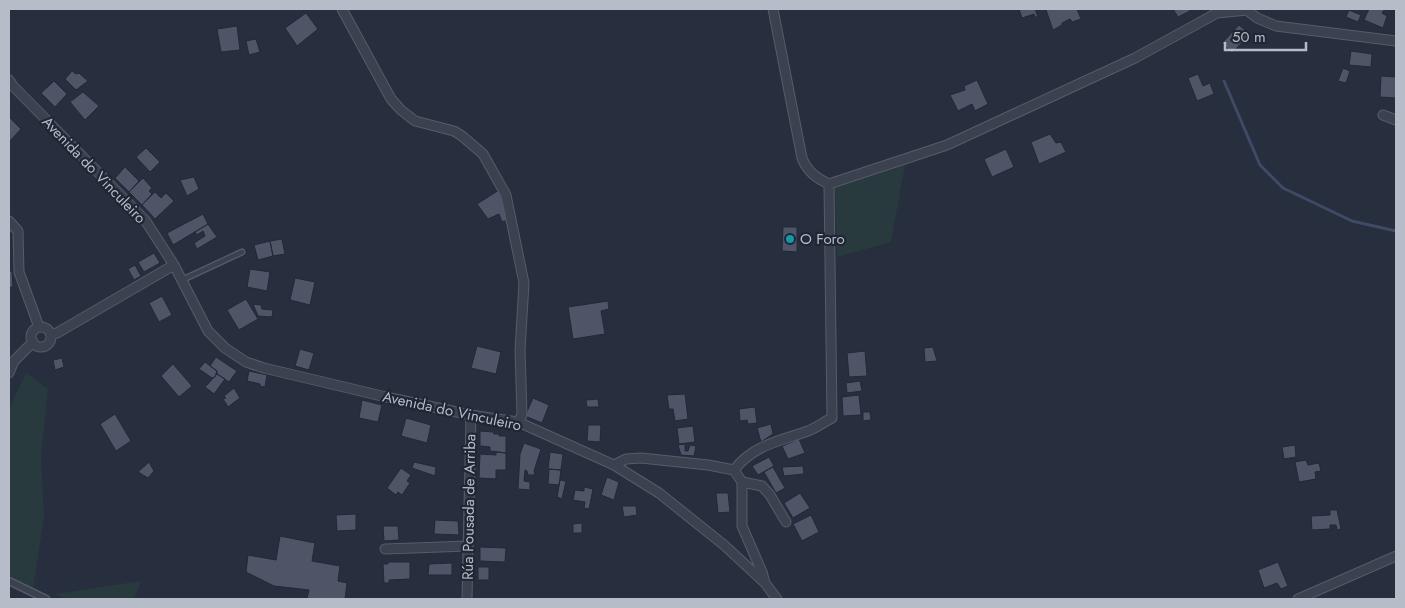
<svg xmlns="http://www.w3.org/2000/svg" width="1405" height="608" font-family="Jost,sans-serif">
	<style>
		.green { fill: #293a3f }
		.lines { fill: none; stroke-linecap: round; stroke-linejoin: round }
		.stream { stroke: #3e4a66; stroke-width: 3 }
		.building { fill: #4d5567; stroke: #222836 }
		.service-casing { stroke: #565c69; stroke-width: 7 }
		.pedestrian-casing { stroke: #565c69; stroke-width: 9 }
		.minor-casing { stroke: #565c69; stroke-width: 11 }
		.service { stroke: #3b414e; stroke-width: 4.5 }
		.pedestrian { stroke: #3b414e; stroke-width: 6 }
		.minor { stroke: #3b414e; stroke-width: 9 }
		.culture-dot { fill: #0f9aa8; stroke: #202634; stroke-width: 2 }
		.labels { text-anchor: middle; dominant-baseline: central; stroke-width: 4.5; stroke-linejoin: round; paint-order: stroke }
		.street-label { font-size: 15px; fill: #b7bcc9; stroke: #202634 }
		.poi-label { font-size: 15px; fill: #b7bcc9; stroke: #202634; text-anchor: start }
	</style>
	<rect width="100%" height="100%" fill="#272e3e"/>
	<path class="green" d="M905 165 891 242 837 257 835 188Z
		M26 373 48 389 41 455 44 517 33 588 9 576V409Z
		M141 581 134 599H65L56 594Z"/>
	<g class="lines">
		<path class="stream" d="M1224 81 1260 165 1283 188 1352 221 1396 231"/>
	</g>
	<path class="building" d="M1019 9H1035L1038 17H1035L1034 14 1022 18Z
		M1049 9H1077L1081 19 1072 22 1070 19 1062 23V25L1053 30 1046 10Z
		M1173 9H1189L1190 11 1178 17Z
		M1369 9H1385L1382 13 1387 16 1383 28 1364 20Z
		M1349 10 1361 15 1358 22 1346 17Z
		M306 13 318 29 297 46 285 28Z
		M1239 25 1250 34 1232 53 1222 43Z
		M237 26 240 50 221 52 217 29Z
		M256 39 260 52 249 55 246 41Z
		M1351 51 1372 54 1371 67 1349 65Z
		M1343 68 1350 71 1346 83 1338 81Z
		M72 71 76 74 79 73 88 81 76 90 65 79Z
		M1198 74 1203 86 1210 83 1214 94 1197 101 1188 78Z
		M1381 76 1396 77V98L1380 97Z
		M977 80 988 104 975 111 972 104 958 111 950 95 965 90 964 86Z
		M54 81 67 94 55 107 41 93Z
		M83 92 99 106 85 120 70 102Z
		M9 117 21 129 9 142Z
		M1050 134 1056 143 1061 142 1066 152 1039 164 1031 142Z
		M146 148 160 162 150 172 136 157Z
		M1006 149 1014 167 992 177 984 159Z
		M125 167 139 181 129 192 115 178Z
		M194 177 199 189 187 196 180 180Z
		M143 178 152 188 149 191 152 194 142 205 129 192Z
		M499 190 508 220 502 222 499 214 488 219 477 204Z
		M155 192 161 198 166 193 174 201 155 219 142 205Z
		M203 214 208 224 173 245 167 233Z
		M208 224 217 237 197 249 194 243 205 236 203 231 197 235 195 232Z
		M783 227H797V252L782 251Z
		M282 239 285 254 273 256 270 241Z
		M270 241 273 256 258 260 254 245Z
		M154 253 160 263 144 272 138 262Z
		M135 265 141 276 134 280 128 269Z
		M250 269 270 272 267 291 247 287Z
		M9 271H12L13 287H9Z
		M295 278 315 282 310 305 290 300Z
		M162 296 172 315 159 322 149 303Z
		M246 299 258 319 239 330 227 310Z
		M608 301 609 309 601 311 605 334 573 339 568 307Z
		M253 304 261 305 262 309 273 310 272 317 258 316Z
		M477 346 501 352 496 374 471 368Z
		M933 347 937 361 925 362 924 348Z
		M300 349 314 353 309 370 295 366Z
		M865 351 867 376 849 377 847 353Z
		M216 357 237 371 229 382 217 374V371L210 366Z
		M62 358 64 367 55 370 53 360Z
		M205 362 217 371 215 377 212 378 199 369Z
		M173 364 192 386 179 397 161 376Z
		M249 371 267 375 265 387 260 386V384L247 381Z
		M217 374 225 379 214 394 205 387Z
		M860 381 862 391 847 393 846 383Z
		M234 388 240 398 228 407 223 399 226 398 224 396Z
		M685 394 688 419 675 421 673 409H669L667 395Z
		M859 395 861 415 843 416 842 397Z
		M533 398 549 405 542 423 525 416Z
		M598 399 599 407H587L586 400Z
		M362 400 382 405 378 422 359 418Z
		M755 407 757 423 748 424 747 420 740 421 739 409Z
		M863 412H870L871 420 863 421Z
		M115 414 131 441 116 451 100 424Z
		M406 418 431 425 427 443 401 436Z
		M771 424 773 434 761 442 757 428Z
		M588 425H601L600 442 587 441Z
		M693 426 695 442 679 444 677 428Z
		M480 431 493 432 494 434H499V436H506V453L490 451V447L480 446Z
		M799 439 805 453 788 459 782 446Z
		M524 443 541 449 534 471 535 475H528L527 471 525 470 524 481 530 482V490L518 489 520 454Z
		M685 444V451H688L690 445 696 446 694 456 681 455 678 445Z
		M1295 445 1296 457 1284 459 1282 447Z
		M496 452 506 453V470H496V479L479 478 480 454 496 455Z
		M550 452 563 454 561 470 548 469Z
		M769 457 774 466 758 475 752 466Z
		M1306 460 1308 465 1319 463 1321 471 1315 472 1316 479 1299 482 1295 462Z
		M149 462 154 471 148 478 138 472Z
		M414 462 436 467 435 476 412 468Z
		M803 466 804 474 784 476 782 467Z
		M773 467 785 488 776 493 764 472Z
		M401 468 411 475 407 481 410 483 402 495 398 492 396 495 387 488Z
		M549 469 561 470 559 485 548 484Z
		M607 477 619 482 614 500 601 495Z
		M560 480 566 481 562 499 557 497Z
		M584 487 593 489 589 509 584 508 585 502 573 500 575 490 584 491Z
		M716 493H728L730 512 718 513Z
		M800 493 810 508 793 518 784 503Z
		M622 506H636L637 515 624 517Z
		M1330 510H1337L1341 529 1337 530 1336 525H1330V529L1312 530 1311 516 1330 515Z
		M356 514V530L337 531 336 515Z
		M811 515 819 532 802 541 793 524Z
		M435 520 458 521 459 535 434 534Z
		M582 523V533H573V524Z
		M383 526H398L399 540 384 541Z
		M280 536 315 543 312 561 340 566 338 581 347 583 345 599H307L309 590 274 586 246 572 248 555 276 560Z
		M480 547 506 548 505 562 480 561Z
		M388 562H410V579L389 580V583H384L383 564H388Z
		M1278 562 1288 586 1281 589 1277 583 1264 588 1258 570Z
		M452 563V575H428L429 564Z
		M478 567H489V580H478Z"/>
	<g class="lines">
		<defs>
			<path id="service" d="M182 280 242 252"/>
			<path id="pedestrian" d="M9 581 46 599"/>
			<path id="minor" d="M342 9 391 99 401 110 415 121 454 131 462 136 483 154 506 195 524 283 520 350 522 415 518 422
				M773 9 802 158C807 171 816 178 829 184L947 145 1135 58 1217 13 1247 10 1257 18 1276 26 1396 41
				M9 80 13 86 145 220 174 265 208 331 225 348 246 362 264 368 386 397 471 415 518 422 614 465 659 493 724 545 765 583 777 599
				M1383 115 1396 120
				M9 221 18 231 19 272 39 327
				M31 337a10 10 0 1 1 20 0a10 10 0 1 1-20 0Z
				M51 334 57 333 174 265
				M9 373 14 361 33 342
				M614 465 626 459 641 458 708 465 734 470 742 482V526L762 572 765 583
				M734 470C753 445 780 441 808 431 816 428 824 422 832 418L829 184
				M742 482 762 486 770 495 786 522
				M385 549 468 546
				M467 599 471 415
				M1298 599 1396 556"/>
		</defs>
		<use href="#service" class="service-casing"/>
		<use href="#pedestrian" class="pedestrian-casing"/>
		<use href="#minor" class="minor-casing"/>
		<use href="#service" class="service"/>
		<use href="#pedestrian" class="pedestrian"/>
		<use href="#minor" class="minor"/>
	</g>
	<circle class="culture-dot" cx="790" cy="239" r="5"/>
	<g class="labels">
		<g class="street-label">
			<text transform="translate(94 170) rotate(46)">Avenida do Vinculeiro</text>
			<text transform="translate(452 411) rotate(12)">Avenida do Vinculeiro</text>
			<text transform="translate(469 507) rotate(-89)">Rúa Pousada de Arriba</text>
		</g>
		<g class="poi-label">
			<text x="800" y="239">O Foro</text>
		</g>
	</g>
	<rect width="1405" height="608" fill="none" stroke="#b7bcc9" stroke-width="20"/>
	<path d="M1225 42v8h81v-8" fill="none" stroke="#b7bcc9" stroke-width="2.5"/>
	<text x="1232" y="42" font-size="15" fill="#b7bcc9" stroke="#202634" stroke-width="4" paint-order="stroke">50 m</text>
</svg>
